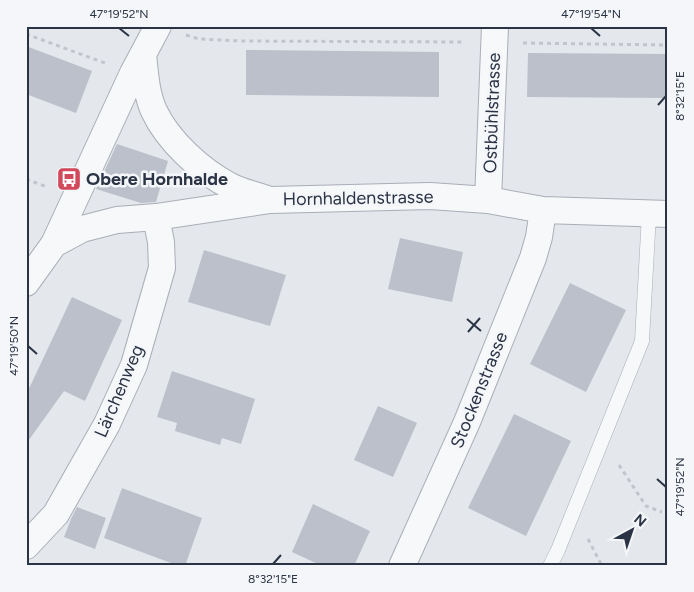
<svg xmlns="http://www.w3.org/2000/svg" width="694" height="592" font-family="Figtree,sans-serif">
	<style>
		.building { fill: #bbc0ca }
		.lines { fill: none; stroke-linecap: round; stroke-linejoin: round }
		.service-casing { stroke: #a9aeb7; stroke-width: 15 }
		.minor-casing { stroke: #a9aeb7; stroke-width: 28 }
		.path { stroke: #c2c5cb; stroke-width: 3; stroke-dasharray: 4 4; stroke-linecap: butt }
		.service { stroke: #f7f8fa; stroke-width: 14 }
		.minor { stroke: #f7f8fa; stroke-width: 26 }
		.ticks { fill: none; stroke: #2b3445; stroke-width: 2 }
		.labels { text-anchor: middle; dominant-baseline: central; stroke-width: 5; stroke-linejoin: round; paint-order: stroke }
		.street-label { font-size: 18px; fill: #2b3445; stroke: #f4f6f9 }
		.poi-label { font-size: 18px; font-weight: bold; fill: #2b3445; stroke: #f4f6f9; text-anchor: start }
		.neatline { fill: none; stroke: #2b3445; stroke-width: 2 }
		.ticks-label { font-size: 12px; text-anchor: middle; fill: #2b3445 }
	</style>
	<rect width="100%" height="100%" fill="#e4e7ec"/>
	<path class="building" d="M26 46 92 71 76 113 26 94Z
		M246 50 439 52V97L246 95Z
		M528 53 668 54V98L527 97Z
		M117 144 168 161 156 202 141 203 96 189Z
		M400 238 463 252 452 302 388 289Z
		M204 250 286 275 270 326 188 302Z
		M570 283 626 310 586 392 530 364Z
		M72 297 122 320 85 401 64 391 26 444V395Z
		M172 371 255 399 241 444 222 438 220 445 175 431 177 423 157 417Z
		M378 406 417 423 393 477 354 460Z
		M514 414 571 441 526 536 468 508Z
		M122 488 202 518 185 566H179L104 538Z
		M313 504 370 531 354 566H322L292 552Z
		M77 507 106 518 95 549 64 537 71 519Z"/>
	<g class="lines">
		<defs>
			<path id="service" d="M550 566 558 550 642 341 649 214"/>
			<path id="minor" d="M143 54C145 73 146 93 154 111 168 141 201 171 230 186 242 192 255 195 267 199
				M488 200 495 26
				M54 244 82 229 117 220 156 217 270 200 430 196 488 200 543 210 668 214
				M26 283 54 244 133 73 158 26
				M26 546 56 514 107 424 134 365 162 268 161 242 156 217
				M402 566 467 422 533 258 539 237 543 210"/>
		</defs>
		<use href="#service" class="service-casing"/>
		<use href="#minor" class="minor-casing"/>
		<path class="path" d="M26 34 105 63
			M186 35 199 39 241 41 465 42
			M523 43 668 45
			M26 179 47 187
			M619 465 646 506 662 512
			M588 539 602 566"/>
		<use href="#service" class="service"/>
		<use href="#minor" class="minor"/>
	</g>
	<path class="ticks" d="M119 28 129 36M591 28 600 36M658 105 666 96M467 319 481 331M468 332 480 318M28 346 37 354M657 479 666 487M273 564 281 555"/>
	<defs>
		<symbol id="bus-square" viewBox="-11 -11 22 22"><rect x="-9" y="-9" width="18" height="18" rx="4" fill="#d1495b" stroke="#f4f6f9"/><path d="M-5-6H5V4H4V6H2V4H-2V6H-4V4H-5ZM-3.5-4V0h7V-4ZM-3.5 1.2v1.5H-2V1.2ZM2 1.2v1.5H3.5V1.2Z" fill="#fff"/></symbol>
	</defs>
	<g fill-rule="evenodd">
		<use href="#bus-square" x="55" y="165" width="28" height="28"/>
	</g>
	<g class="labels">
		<g class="street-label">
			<text transform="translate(492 113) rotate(-88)">Ostbühlstrasse</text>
			<text transform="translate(358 198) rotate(-1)">Hornhaldenstrasse</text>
			<text transform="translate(479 390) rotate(-68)">Stockenstrasse</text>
			<text transform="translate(119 391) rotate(-67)">Lärchenweg</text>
		</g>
		<g class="poi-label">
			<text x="86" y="179">Obere Hornhalde</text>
		</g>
	</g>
	<rect width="694" height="592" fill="none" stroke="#f4f6f9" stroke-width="55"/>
	<g transform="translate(632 530) rotate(40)" stroke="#f4f6f9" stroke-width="4" paint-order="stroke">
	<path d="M0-4L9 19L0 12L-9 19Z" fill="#2b3445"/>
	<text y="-8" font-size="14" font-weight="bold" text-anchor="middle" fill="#2b3445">N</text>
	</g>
	<rect x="28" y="28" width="638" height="536" class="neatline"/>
	<g class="ticks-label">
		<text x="119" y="18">47°19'52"N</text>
		<text x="591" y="18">47°19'54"N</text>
		<text transform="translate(680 96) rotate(-90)" y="4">8°32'15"E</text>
		<text transform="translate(14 346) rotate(-90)" y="4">47°19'50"N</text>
		<text transform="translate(680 487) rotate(-90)" y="4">47°19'52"N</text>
		<text x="273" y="583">8°32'15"E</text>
	</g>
</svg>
